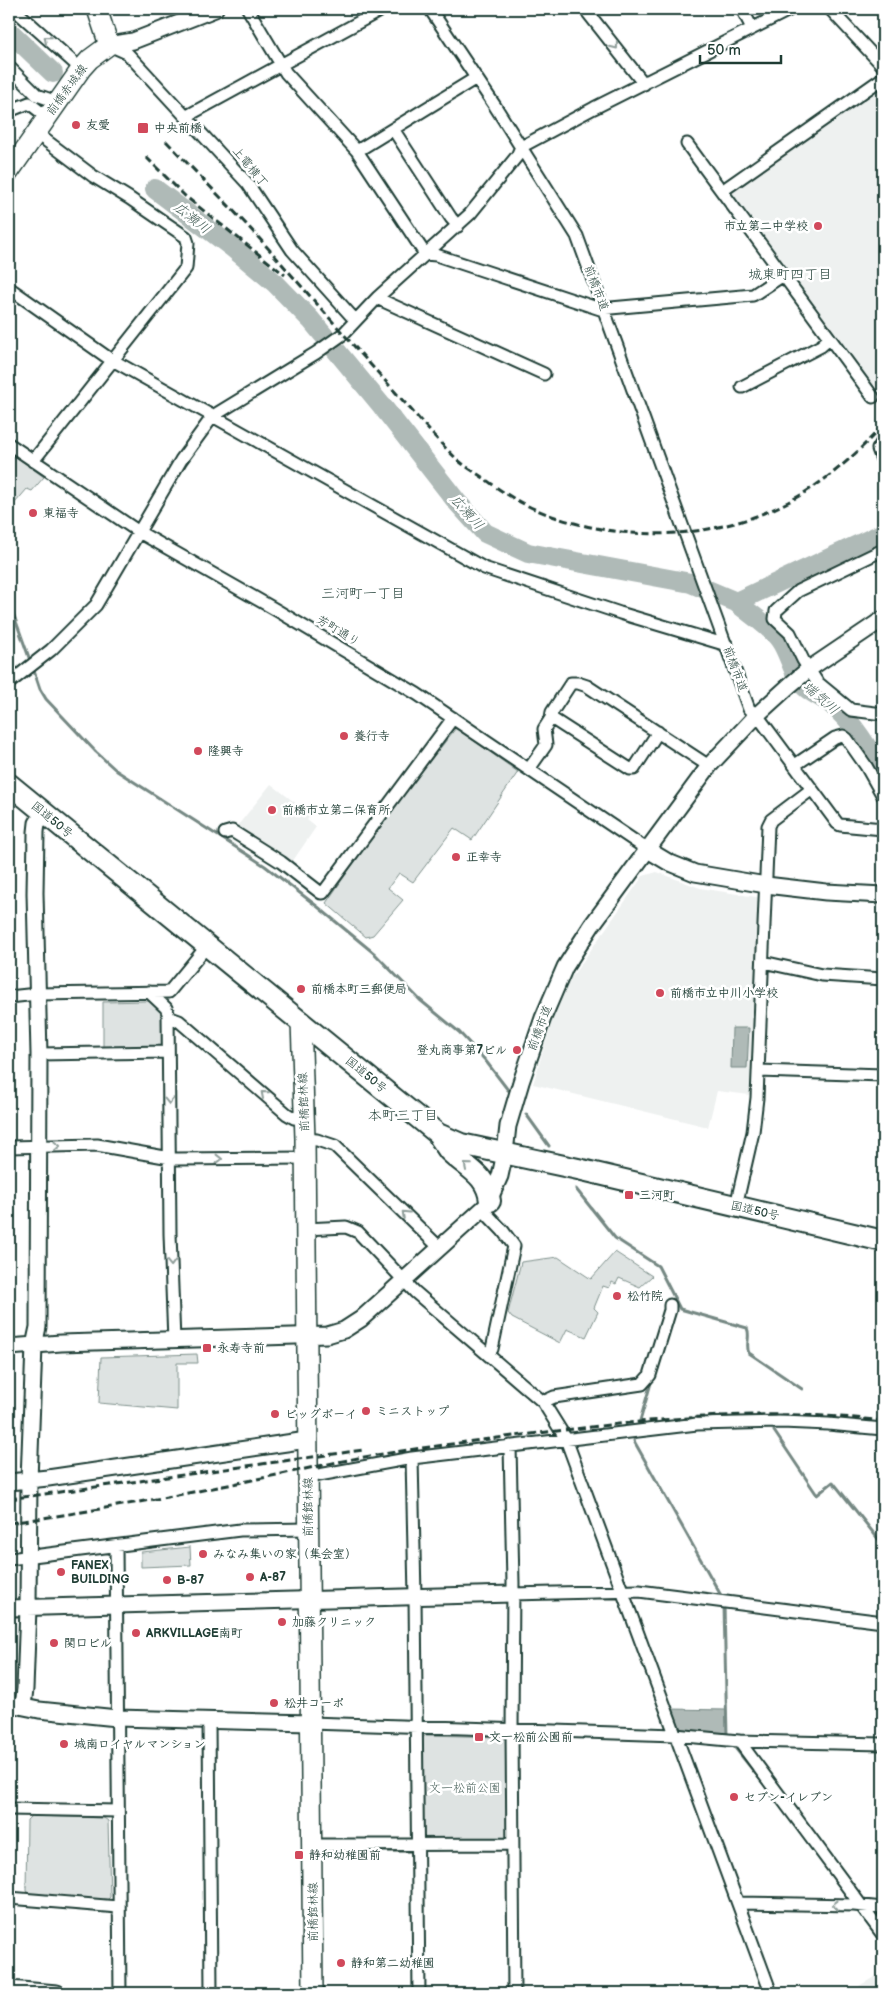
<svg xmlns="http://www.w3.org/2000/svg" width="892" height="2002" font-family="'Balsamiq Sans','Klee One',sans-serif">
	<style>
		.built { fill: #eef1f0 }
		.green { fill: #dee3e2; stroke: #7e908b }
		.water { fill: #afbab7; stroke: #758883 }
		.lines { fill: none; stroke-linecap: round; stroke-linejoin: round }
		.stream { stroke: #758883; stroke-width: 3 }
		.river { stroke: #afbab7; stroke-width: 20 }
		.minor-casing { stroke: #1f3d34; stroke-width: 15 }
		.tertiary-casing { stroke: #1f3d34; stroke-width: 19 }
		.primary-casing { stroke: #1f3d34; stroke-width: 22 }
		.trunk-casing { stroke: #1f3d34; stroke-width: 24 }
		.minor { stroke: #fff; stroke-width: 11 }
		.tertiary { stroke: #fff; stroke-width: 15 }
		.primary { stroke: #fff; stroke-width: 19 }
		.trunk { stroke: #fff; stroke-width: 20 }
		.rail { stroke: #1f3d34; stroke-width: 3; stroke-dasharray: 8 4; stroke-linecap: butt }
		.oneway { stroke: #8f9e9a }
		.poi-dot { fill: #d1495b; stroke: #fff; stroke-width: 2 }
		.labels { text-anchor: middle; dominant-baseline: central; stroke-width: 5; stroke-linejoin: round; paint-order: stroke }
		.street-label { font-size: 12px; fill: #1f3d34; stroke: #fff }
		.poi-label { font-size: 12px; font-weight: bold; fill: #1f3d34; stroke: #fff; text-anchor: start }
		.park-label { font-size: 12px; fill: #455e57; stroke: #fff }
		.water-label { font-size: 14px; font-style: italic; fill: #4a625b; stroke: #fff }
		.neighbourhood-label { font-size: 14px; fill: #1f3d34; stroke: #fff }
	</style>
	<rect width="100%" height="100%" fill="#fff"/>
	<filter id="ink" filterUnits="userSpaceOnUse"><feTurbulence type="fractalNoise" baseFrequency=".02" numOctaves="2"/><feDisplacementMap in="SourceGraphic" scale="10" xChannelSelector="R" yChannelSelector="G"/><feConvolveMatrix kernelMatrix="1 2 1 2 8 2 1 2 1" color-interpolation-filters="sRGB"/></filter>
	<g filter="url(#ink)">
		<path class="built" d="M879 88 883 89V385L881 386 871 385 731 196V190Z
			M271 784 311 815 307 820 316 827 290 865 235 829Z
			M657 872 700 888 762 898 750 1095 717 1091 708 1127 533 1084 552 1021 571 978 643 876Z
			M876 1976 883 1986V1993H865L859 1986Z"/>
		<path class="green" d="M9 452 44 477 32 491 27 489 9 510Z
			M456 728 518 772 472 840 454 828 413 882 399 873 388 888 403 900 373 935 366 937 326 903 385 818Z
			M149 1001 165 1015V1045L161 1049 103 1050V1002Z
			M615 1252 652 1276 640 1287 619 1278 616 1284 612 1282 609 1288 603 1286 594 1308 598 1312 586 1337 567 1329 560 1343 512 1318 508 1313 521 1262 558 1257 591 1279Z
			M197 1354 198 1363H177V1410L99 1403 101 1357Z
			M190 1547 191 1565 141 1567V1552Z
			M426 1735 503 1737 508 1742 509 1834 504 1839H426L423 1836 422 1738Z
			M31 1816 104 1818 108 1821 110 1897 106 1901 31 1895 26 1891 27 1820Z"/>
		<path class="water" d="M732 1028H749L747 1068H731Z
			M670 1709 726 1710 727 1738 675 1735Z"/>
		<g class="lines">
			<path class="stream" d="M9 602 31 663
				M33 668 40 689 46 699 96 752 117 771 265 866 318 907 375 954 420 1000 459 1032 485 1060 508 1090
				M526 1114 549 1146
				M576 1189 615 1238 658 1266 680 1309 747 1328C751 1336 745 1345 749 1353L802 1389
				M638 1428 652 1379
				M774 1431 817 1495 833 1482 883 1545
				M636 1434 634 1441 723 1599
				M724 1605 727 1737
				M732 1744 767 1788"/>
			<path class="river" d="M9 31 53 73
				M155 189 233 248 275 283 311 320 382 406 457 502 485 533 528 553 691 583 736 602 883 533
				M736 602C750 614 769 625 780 640 790 654 792 674 805 687 813 694 823 698 831 704 854 723 869 749 883 775"/>
			<defs>
				<path id="minor" d="M14 9 81 69
					M248 9 286 73 357 151 425 254 436 255 600 309 753 295 782 276
					M430 9 495 106 577 236 749 709 757 715 837 823 840 825 883 829
					M585 9 644 84
					M742 9 752 28
					M830 9 883 66
					M109 45 127 53 248 184 292 250 355 320
					M9 67 37 95 57 102
					M9 111 29 103 47 117
					M187 116 383 9
					M393 129 451 218 458 226
					M687 144 873 397
					M357 151 476 78
					M722 191 883 78
					M9 288 107 357 484 568 620 613 727 645
					M378 297 381 300 544 374
					M742 387 821 346 829 339
					M883 441 878 449 883 462
					M9 444 139 532 278 611 417 694 648 850
					M33 461 186 268 188 243 186 237 129 198 93 176 36 133
					M883 550 798 591 776 611 775 619 790 633 803 660 817 682 851 710 883 714
					M9 683 51 650 96 605 181 460 213 416 316 353 343 334 378 297 470 214 517 156 521 147 594 108 791 9
					M658 732 634 769H630L551 718 552 712 571 683H578L587 686 709 766
					M795 765 835 738 843 736 847 739 866 766 883 796
					M529 769 546 745 544 729 551 718
					M225 833 232 831 281 862 321 893H323L453 718
					M763 962 822 975 883 979
					M149 992 166 1008 168 1013 170 1234 174 1341
					M9 997 37 994 169 992 207 946
					M168 1017 179 1021 287 1114 294 1118 305 1119
					M39 1054 168 1052
					M759 1071 883 1075
					M305 1139 317 1140 335 1146 440 1248
					M9 1147 97 1145 176 1159 305 1158
					M736 1206 753 1132 757 1098 768 826 771 820 812 789
					M483 1210 503 1231 514 1246 492 1349 488 1355
					M305 1229 346 1227 358 1232 415 1292 543 1402 566 1439 771 1993
					M543 1402 554 1397 642 1384 650 1375 670 1310V1305
					M510 1446 513 1583 512 1730 514 1993
					M412 1458 415 1596 419 1993
					M308 1477 412 1458 697 1424 782 1422 828 1424 883 1429
					M116 1546 120 1993
					M9 1559 240 1530 308 1529
					M512 1594 639 1591 883 1622
					M209 1720 211 1993
					M310 1723 675 1735 739 1741 883 1744
					M739 1741 883 1935
					M9 1809 118 1811
					M312 1845 512 1844
					M9 1898 118 1907
					M738 1903 854 1905 883 1908"/>
				<path id="tertiary" d="M109 45 133 41 215 9
					M648 850 668 862 695 873 766 885 826 892 883 895
					M9 1347 61 1343 327 1335 344 1330 361 1319 487 1205 500 1176 505 1153 508 1126 521 1082 543 1018 565 967 592 925 709 766 757 715 790 685 809 669 883 619
					M9 1482 48 1478 307 1440
					M9 1608 512 1594
					M9 1704 39 1710 117 1718 310 1723
					M23 1706 25 1689 28 1608 29 1480 34 1346 38 1327 39 1054 35 893 36 832 37 823 44 813
					M9 1989 57 1993"/>
				<path id="primary" d="M9 172 81 69 90 59 109 45 97 9
					M301 1021 305 1139 313 1993"/>
				<path id="trunk" d="M9 784 438 1134 461 1144 578 1169 883 1241
					M440 1138C443 1142 446 1147 449 1151 466 1168 487 1174 490 1201"/>
			</defs>
			<use href="#minor" class="minor-casing"/>
			<use href="#tertiary" class="tertiary-casing"/>
			<use href="#primary" class="primary-casing"/>
			<use href="#trunk" class="trunk-casing"/>
			<use href="#minor" class="minor"/>
			<use href="#tertiary" class="tertiary"/>
			<use href="#primary" class="primary"/>
			<use href="#trunk" class="trunk"/>
			<path class="rail" d="M166 141C207 184 250 226 288 271 324 312 360 353 397 394 417 416 437 441 459 461 467 468 477 473 485 479 497 488 510 497 524 504 605 544 708 544 788 502 826 482 855 456 883 425
				M146 157 185 196 285 275
				M9 1499 363 1450
				M9 1523C95 1511 181 1495 267 1477 297 1471 327 1464 358 1458 435 1445 513 1436 591 1427 689 1416 785 1409 883 1421"/>
		</g>
		<defs><path id="oneway-chevron" d="M-2-3.5L2.5 0L-2 3.5" fill="none" stroke-width="1.6" stroke-linecap="round" stroke-linejoin="round" transform="scale(1.25)"/></defs>
		<g class="oneway">
			<use href="#oneway-chevron" transform="translate(47 39) rotate(-139)"/>
			<use href="#oneway-chevron" transform="translate(615 46) rotate(52)"/>
			<use href="#oneway-chevron" transform="translate(264 1094) rotate(-139)"/>
			<use href="#oneway-chevron" transform="translate(169 1101) rotate(89)"/>
			<use href="#oneway-chevron" transform="translate(57 1146) rotate(-2)"/>
			<use href="#oneway-chevron" transform="translate(219 1159)"/>
			<use href="#oneway-chevron" transform="translate(467 1166) rotate(-139)"/>
			<use href="#oneway-chevron" transform="translate(405 1214) rotate(-136)"/>
			<use href="#oneway-chevron" transform="translate(171 1263) rotate(88)"/>
			<use href="#oneway-chevron" transform="translate(835 1905) rotate(-179)"/>
		</g>
	</g>
	<g class="poi-dot">
		<circle cx="76" cy="125" r="5"/>
		<rect x="137" y="122" width="12" height="12" rx="2.5"/>
		<circle cx="818" cy="226" r="5"/>
		<circle cx="33" cy="513" r="5"/>
		<circle cx="344" cy="736" r="5"/>
		<circle cx="198" cy="751" r="5"/>
		<circle cx="272" cy="810" r="5"/>
		<circle cx="456" cy="857" r="5"/>
		<circle cx="301" cy="989" r="5"/>
		<circle cx="660" cy="993" r="5"/>
		<circle cx="517" cy="1050" r="5"/>
		<rect x="624" y="1190" width="10" height="10" rx="2.5"/>
		<circle cx="617" cy="1296" r="5"/>
		<rect x="202" y="1343" width="10" height="10" rx="2.5"/>
		<circle cx="366" cy="1411" r="5"/>
		<circle cx="275" cy="1414" r="5"/>
		<circle cx="203" cy="1554" r="5"/>
		<circle cx="61" cy="1572" r="5"/>
		<circle cx="250" cy="1577" r="5"/>
		<circle cx="167" cy="1580" r="5"/>
		<circle cx="282" cy="1622" r="5"/>
		<circle cx="136" cy="1633" r="5"/>
		<circle cx="54" cy="1643" r="5"/>
		<circle cx="274" cy="1703" r="5"/>
		<rect x="474" y="1732" width="10" height="10" rx="2.5"/>
		<circle cx="64" cy="1744" r="5"/>
		<circle cx="734" cy="1797" r="5"/>
		<rect x="294" y="1850" width="10" height="10" rx="2.5"/>
		<circle cx="341" cy="1963" r="5"/>
	</g>
	<g class="labels">
		<g class="street-label">
			<text transform="translate(67 90) rotate(-54)">前橋赤城線</text>
			<text transform="translate(250 167) rotate(50)">上電横丁</text>
			<text transform="translate(596 288) rotate(69)">前橋市道</text>
			<text transform="translate(338 631) rotate(31)">芳町通り</text>
			<text transform="translate(735 669) rotate(70)">前橋市道</text>
			<text transform="translate(52 820) rotate(39)">国道50号</text>
			<text transform="translate(540 1028) rotate(-69)">前橋市道</text>
			<text transform="translate(366 1075) rotate(39)">国道50号</text>
			<text transform="translate(304 1102) rotate(-92)">前橋館林線</text>
			<text transform="translate(755 1211) rotate(13)">国道50号</text>
			<text transform="translate(308 1507) rotate(-90)">前橋館林線</text>
			<text transform="translate(313 1912) rotate(-90)">前橋館林線</text>
		</g>
		<g class="poi-label">
			<text x="86" y="125">友愛</text>
			<text x="154" y="128">中央前橋</text>
			<text x="808" y="226" text-anchor="end">市立第二中学校</text>
			<text x="43" y="513">東福寺</text>
			<text x="354" y="736">養行寺</text>
			<text x="208" y="751">隆興寺</text>
			<text x="282" y="810">前橋市立第二保育所</text>
			<text x="466" y="857">正幸寺</text>
			<text x="311" y="989">前橋本町三郵便局</text>
			<text x="670" y="993">前橋市立中川小学校</text>
			<text x="507" y="1050" text-anchor="end">登丸商事第7ビル</text>
			<text x="639" y="1195">三河町</text>
			<text x="627" y="1296">松竹院</text>
			<text x="217" y="1348">永寿寺前</text>
			<text x="376" y="1411">ミニストップ</text>
			<text x="285" y="1414">ビッグボーイ</text>
			<text x="213" y="1554">みなみ集いの家（集会室）</text>
			<text x="71" y="1565">FANEX<tspan x="71" dy="14">BUILDING</tspan></text>
			<text x="260" y="1577">A-87</text>
			<text x="177" y="1580">B-87</text>
			<text x="292" y="1622">加藤クリニック</text>
			<text x="146" y="1633">ARKVILLAGE南町</text>
			<text x="64" y="1643">関口ビル</text>
			<text x="284" y="1703">松井コーポ</text>
			<text x="489" y="1737">文一松前公園前</text>
			<text x="74" y="1744">城南ロイヤルマンション</text>
			<text x="744" y="1797">セブン-イレブン</text>
			<text x="309" y="1855">静和幼稚園前</text>
			<text x="351" y="1963">静和第二幼稚園</text>
		</g>
		<g class="park-label">
			<text x="465" y="1788">文一松前公園</text>
		</g>
		<g class="water-label">
			<text transform="translate(192 218) rotate(38)">広瀬川</text>
			<text transform="translate(467 512) rotate(48)">広瀬川</text>
			<text transform="translate(821 698) rotate(41)">端気川</text>
		</g>
		<g class="neighbourhood-label">
			<text x="790" y="274">城東町四丁目</text>
			<text x="363" y="593">三河町一丁目</text>
			<text x="403" y="1115">本町三丁目</text>
		</g>
	</g>
	<rect width="892" height="2002" fill="none" stroke="#fff" stroke-width="30"/>
	<rect x="15" y="15" width="862" height="1972" fill="none" stroke="#1f3d34" stroke-width="2" filter="url(#ink)"/>
	<path d="M700 55v8h81v-8" fill="none" stroke="#1f3d34" stroke-width="2.5"/>
	<text x="707" y="55" font-size="15" fill="#1f3d34" stroke="#ffffff" stroke-width="4" paint-order="stroke">50 m</text>
</svg>
